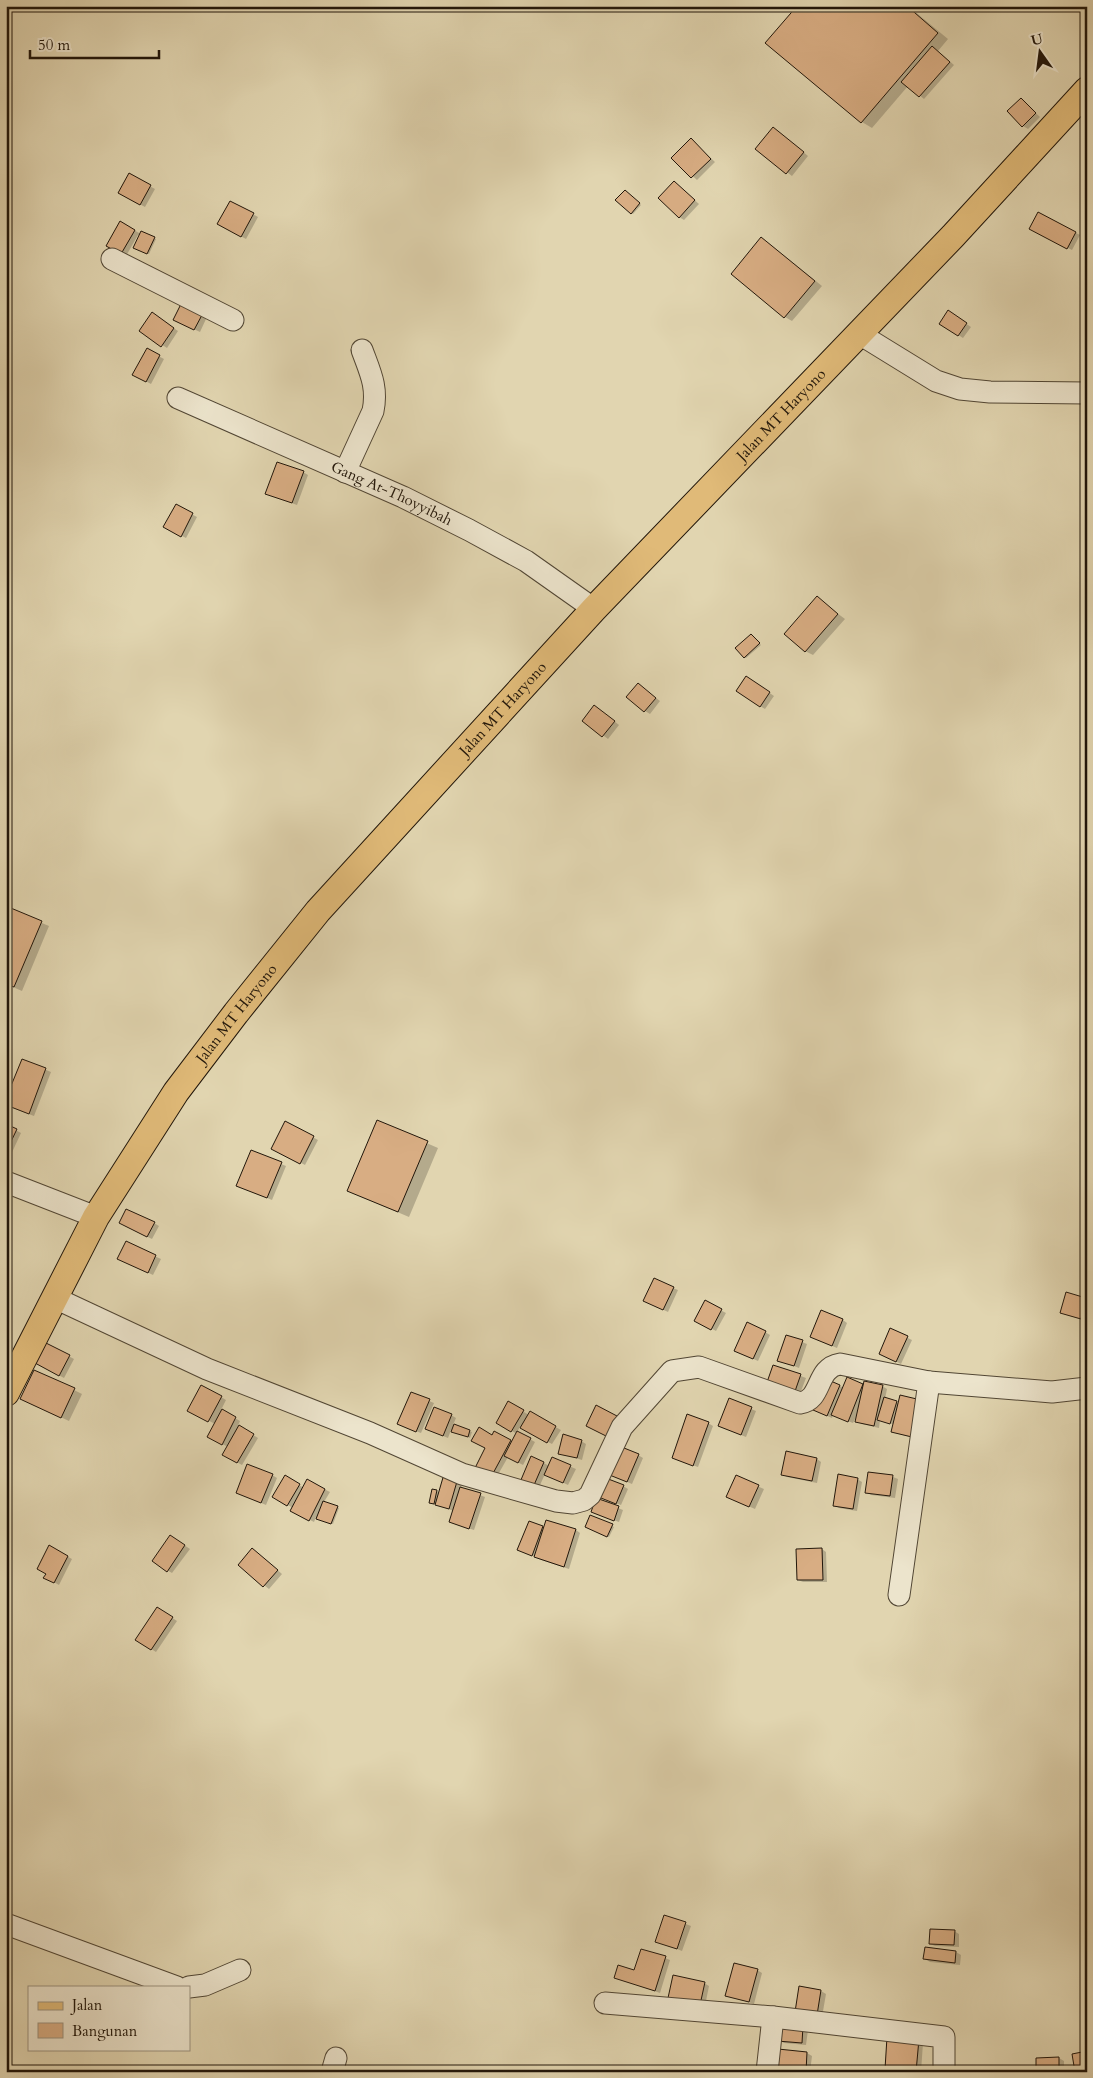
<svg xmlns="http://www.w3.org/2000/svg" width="1093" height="2078" font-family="Cardo,serif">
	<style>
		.shadow { fill: #0003 }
		.building { fill: #d8ad83; stroke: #21160a }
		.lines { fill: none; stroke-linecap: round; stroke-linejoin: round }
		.minor-casing { stroke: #514634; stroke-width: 23 }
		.major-casing { stroke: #21160a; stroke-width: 28 }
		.minor { stroke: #ece4cc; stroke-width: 21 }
		.major { stroke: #e0ba78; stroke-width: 26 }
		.labels { text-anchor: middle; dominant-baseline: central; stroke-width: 4; stroke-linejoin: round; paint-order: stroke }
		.street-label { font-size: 15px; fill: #21160a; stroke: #ece4cc }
	</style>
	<rect width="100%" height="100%" fill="#e1d5b0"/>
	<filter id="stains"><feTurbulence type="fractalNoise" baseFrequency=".004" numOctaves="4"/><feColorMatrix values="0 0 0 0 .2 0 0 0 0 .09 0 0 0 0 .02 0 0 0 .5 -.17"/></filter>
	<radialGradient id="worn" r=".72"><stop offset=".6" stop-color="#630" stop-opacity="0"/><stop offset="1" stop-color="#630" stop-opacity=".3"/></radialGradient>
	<path class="shadow" d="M798 6H908L948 39 938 51 954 65 924 99 908 86 872 128 862 122 767 43Z
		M1021 99 1040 117 1028 129 1023 126Z
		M778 131 808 156 792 176 757 149Z
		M691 140 715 162 697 180 673 158Z
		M129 175 155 189 145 207 119 193Z
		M674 182 699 204 684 220 679 217Z
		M627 192 641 205 633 214 631 213Z
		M230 202 258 217 246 239 218 224Z
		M1039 214 1080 235 1072 250 1031 229Z
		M121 223 141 234V232L156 239 149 254 135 248 140 235H138L126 256 108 246Z
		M762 238 822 286 792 321 785 317Z
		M181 306 206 319 200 332 179 322Z
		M953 315 971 327 963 338 940 323Z
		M157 317 178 331 167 348 141 331Z
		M147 350 164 359 151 384 134 375Z
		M303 472 308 475 297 505 272 496Z
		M176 506 197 517 186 538 165 527Z
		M817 598 845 619 813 655 805 651Z
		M751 635 761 645 746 658 744 657Z
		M751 680 774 696 765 709 760 706Z
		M643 688 660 701 650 714 645 711Z
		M599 709 619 725 608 739 583 720Z
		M6 908 49 926 22 991 6 984Z
		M6 1027 10 1029 6 1037Z
		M22 1060 51 1072 34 1116 10 1107Z
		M378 1122 438 1148 409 1217 348 1191Z
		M286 1123 318 1140 305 1165 273 1148Z
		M6 1125 21 1133 8 1161 6 1160Z
		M281 1164 286 1166 272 1200 243 1188Z
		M154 1223 159 1226 152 1239 125 1226Z
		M126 1243 161 1259 153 1275 124 1261Z
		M673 1288 678 1290 668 1312 649 1303Z
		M1067 1294 1087 1300 1086 1321 1061 1313Z
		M705 1302 726 1313 716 1331 696 1320Z
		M843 1320 847 1323 837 1348 816 1339Z
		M891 1330 912 1340 901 1364 885 1356Z
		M765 1332 770 1335 758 1361 740 1353Z
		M802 1342 807 1344 799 1368 779 1360Z
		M46 1344 74 1359 64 1378 36 1363Z
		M774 1366 806 1378 798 1399Z
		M847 1379 864 1386H882L887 1389 885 1399 899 1403 917 1439 892 1432 894 1425 885 1420H880L879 1428 862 1424 857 1421V1415L853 1423 833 1415 832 1418 820 1413 840 1386 844 1388Z
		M202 1386 226 1400 221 1410 240 1421 238 1426 258 1438 242 1465 224 1455 228 1447 209 1437 215 1424 189 1410Z
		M74 1390 82 1394 69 1421 22 1399Z
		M729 1400 756 1411 746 1437 719 1426Z
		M429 1401 434 1403 421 1433 403 1426Z
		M509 1403 529 1415 530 1413 561 1430 552 1444 520 1427 517 1432 535 1442 523 1465 508 1457 495 1480 487 1448 495 1433 512 1442 517 1434 497 1422Z
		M451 1415 456 1418 453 1425 472 1432 470 1438 451 1430 448 1438 431 1431Z
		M708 1423 713 1426 698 1467 678 1460Z
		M581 1441 586 1444 582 1460 559 1453Z
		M638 1455 643 1458 632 1484 613 1476Z
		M553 1459 576 1469 568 1485 545 1474 536 1494 525 1489 544 1463 549 1466Z
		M817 1459 821 1462 817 1483 787 1477 782 1474Z
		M272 1475 277 1478 266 1505 242 1495Z
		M445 1475 463 1482 461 1488 485 1497 474 1530 455 1524 454 1511 430 1503 437 1491 440 1493Z
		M285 1477 304 1488 308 1481 330 1492 324 1502 339 1508 333 1524 316 1517 314 1522 292 1511 293 1508 274 1497Z
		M736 1477 764 1489 755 1509 732 1499Z
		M893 1477 898 1479 895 1498 871 1495 867 1492Z
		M857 1479 862 1482 857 1511 839 1508 834 1505Z
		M623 1486 628 1489 621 1505 602 1498Z
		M618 1508 623 1510 619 1522 597 1514Z
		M591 1516 614 1527 609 1537 586 1526Z
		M529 1522 545 1528 576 1530 580 1533 569 1569 541 1560 527 1552Z
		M175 1539 190 1549 172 1573 167 1570Z
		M50 1547 72 1559 59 1585 45 1577 47 1573Z
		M253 1549 282 1574 269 1589 239 1565Z
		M822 1549 826 1552 827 1582H803L798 1580Z
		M157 1608 177 1621 156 1652 136 1639Z
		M665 1916 691 1926 682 1951 657 1941Z
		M954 1931 959 1934V1947L935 1946 930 1944Z
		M926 1949 956 1952 961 1955 960 1965 930 1962 925 1959Z
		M665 1958 670 1960 660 1993 616 1978Z
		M757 1970 762 1973 754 2004 726 1995Z
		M674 1977 704 1983 709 1986 705 2006Z
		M800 1988 821 1991 826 1994 822 2017 801 2014Z
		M780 2025 808 2030 806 2045 784 2043 779 2040Z
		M889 2038 923 2043 921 2072H891L886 2069Z
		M779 2051 807 2053 812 2056 810 2072H777Z
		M1059 2058 1064 2061V2072H1037Z"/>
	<path class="building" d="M797 6H907L938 33 861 123 765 43Z
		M932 46 950 62 919 97 901 82Z
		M1021 98 1036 113 1022 127 1007 111Z
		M773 127 804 152 786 174 755 149Z
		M691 138 711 159 691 178 671 158Z
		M129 173 151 185 140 205 118 193Z
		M674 181 695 200 679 218 658 198Z
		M625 190 640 203 631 214 615 200Z
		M230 201 254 213 241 237 217 224Z
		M1038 212 1076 232 1067 249 1029 229Z
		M120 221 135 230 121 254 106 246Z
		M141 231 155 237 147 254 133 248Z
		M761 237 815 281 784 318 731 274Z
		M181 304 202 315 194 330 173 320Z
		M948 310 967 323 958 336 939 324Z
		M152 312 174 328 161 347 139 331Z
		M147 348 160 355 146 382 132 375Z
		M277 462 304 471 292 503 265 494Z
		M176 504 193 513 181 537 163 527Z
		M817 596 838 614 805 652 784 634Z
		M751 634 760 643 744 658 735 648Z
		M746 676 770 692 760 707 736 691Z
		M638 683 656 698 644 712 626 697Z
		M594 705 615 721 602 737 582 721Z
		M6 906 42 921 14 987 6 984Z
		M22 1059 46 1068 29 1114 6 1105V1098Z
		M377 1120 428 1141 398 1212 347 1191Z
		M285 1121 314 1136 300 1164 271 1149Z
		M6 1124 17 1129 6 1152Z
		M251 1150 282 1162 267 1198 236 1186Z
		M126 1209 155 1222 147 1237 119 1223Z
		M126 1241 156 1255 148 1273 117 1259Z
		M654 1278 674 1287 663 1310 643 1301Z
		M1066 1292 1086 1298 1081 1319 1060 1313Z
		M705 1300 722 1309 711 1330 694 1321Z
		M821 1310 843 1319 832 1346 810 1337Z
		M747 1322 766 1331 753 1359 734 1351Z
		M890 1328 908 1336 896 1362 879 1354Z
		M786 1335 803 1340 794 1366 777 1361Z
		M46 1343 70 1355 59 1376 35 1363Z
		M773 1365 801 1374 793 1397 765 1388Z
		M34 1370 75 1388 61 1418 20 1399Z
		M847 1377 863 1384 848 1422 831 1415Z
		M826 1379 840 1385 827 1416 813 1410Z
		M864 1381 883 1385 874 1426 855 1422Z
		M201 1385 222 1396 208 1422 187 1411Z
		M411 1392 430 1399 416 1432 397 1424Z
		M900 1395 921 1400 912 1437 891 1432Z
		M884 1397 897 1401 890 1424 877 1420Z
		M729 1398 752 1407 741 1435 718 1426Z
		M508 1401 524 1410 511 1432 496 1423Z
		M596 1405 617 1416 606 1436 586 1426Z
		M434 1407 452 1414 443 1436 425 1429Z
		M222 1409 236 1417 222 1445 207 1437Z
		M530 1411 556 1426 547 1443 520 1428Z
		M687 1414 709 1422 693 1466 672 1458Z
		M454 1424 470 1430 468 1437 451 1432Z
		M239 1425 254 1434 237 1463 222 1455Z
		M479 1427 492 1435 494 1431 511 1440 490 1479 474 1470 485 1448 471 1441Z
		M517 1431 531 1438 518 1463 504 1456Z
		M563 1434 582 1440 577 1458 558 1454Z
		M619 1446 639 1454 627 1482 607 1474Z
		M786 1451 817 1458 812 1481 781 1475Z
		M531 1456 544 1462 531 1492 518 1487Z
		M552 1457 571 1465 563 1483 544 1475Z
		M247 1464 273 1474 261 1503 236 1493Z
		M868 1472 893 1475 890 1496 865 1493Z
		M444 1474 458 1478 449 1509 435 1505Z
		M838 1474 858 1478 853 1509 833 1506Z
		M285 1475 300 1484 287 1506 272 1497Z
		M736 1475 759 1485 749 1507 726 1497Z
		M603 1477 624 1485 616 1504 596 1496Z
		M307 1479 325 1489 309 1521 290 1511Z
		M460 1487 481 1493 469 1529 449 1522Z
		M432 1489 437 1490 434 1504 429 1503Z
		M596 1498 619 1506 614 1521 591 1512Z
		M323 1501 338 1506 331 1524 316 1519Z
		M590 1515 613 1524 607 1537 585 1527Z
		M546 1520 576 1529 564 1567 534 1557Z
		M529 1521 543 1526 532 1556 517 1550Z
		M170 1535 185 1545 167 1572 152 1561Z
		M49 1545 68 1556 54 1583 43 1578 46 1574 37 1569Z
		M252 1548 278 1570 263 1587 238 1565Z
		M822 1548 823 1580H797L796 1549Z
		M157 1607 173 1617 151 1650 135 1640Z
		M664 1915 686 1922 677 1949 655 1942Z
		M930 1929 955 1930 954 1945 929 1944Z
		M925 1947 956 1951 955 1963 923 1959Z
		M641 1949 666 1956 655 1991 614 1978 618 1965 634 1970Z
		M734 1963 758 1969 749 2002 725 1996Z
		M673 1975 705 1982 700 2005 668 1998Z
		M799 1986 821 1990 817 2015 795 2012Z
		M779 2024 803 2026 802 2043 777 2041Z
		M887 2037 919 2039 916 2072 885 2069Z
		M778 2049 807 2052 806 2072H776Z
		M1087 2051V2072H1075L1072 2054Z
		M1059 2057V2072H1036V2058Z"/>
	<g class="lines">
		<defs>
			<g id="minor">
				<path d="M112 259 233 320"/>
				<path d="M858 333 936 381 960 389 990 392 1087 393"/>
				<path id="s1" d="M178 398 403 497 469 530 526 561 594 609"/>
				<path d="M345 472 373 411C378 387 370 372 362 350"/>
				<path d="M6 1182 96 1217"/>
				<path d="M55 1298 207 1369 370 1433 462 1474 556 1501 573 1503 584 1500 590 1495 622 1427 672 1371 699 1367 800 1403C823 1400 815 1368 840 1364L929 1382 1052 1392 1087 1388"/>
				<path d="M899 1595 929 1382"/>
				<path d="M6 1924 177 1987"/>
				<path d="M189 1987 205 1985 240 1970"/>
				<path d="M605 2003 773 2017 944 2037V2072"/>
				<path d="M332 2072 336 2058"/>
				<path d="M767 2072 773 2017"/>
			</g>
			<g id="major">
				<path id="s2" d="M6 1393 96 1217 176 1092 236 1013 318 911 594 609 953 236 1087 90"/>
			</g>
		</defs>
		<use href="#minor" class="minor-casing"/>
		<use href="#major" class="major-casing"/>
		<use href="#minor" class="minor"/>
		<use href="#major" class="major"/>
	</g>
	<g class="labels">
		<g class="street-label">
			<text stroke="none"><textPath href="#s2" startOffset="1255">Jalan MT Haryono</textPath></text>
			<text stroke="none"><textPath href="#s1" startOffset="234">Gang At-Thoyyibah</textPath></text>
			<text stroke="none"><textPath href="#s2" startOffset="850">Jalan MT Haryono</textPath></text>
			<text stroke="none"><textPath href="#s2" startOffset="445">Jalan MT Haryono</textPath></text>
		</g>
	</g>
	<rect width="1093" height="2078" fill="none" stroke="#e1d5b0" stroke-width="25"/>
	<rect x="8" y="8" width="1078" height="2063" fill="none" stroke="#21160a" stroke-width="2.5"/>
	<rect x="12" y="12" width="1068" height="2053" fill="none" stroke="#21160a"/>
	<rect x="28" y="1986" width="162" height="65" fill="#ece4cc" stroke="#9b927e"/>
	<rect x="38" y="2002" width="25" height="8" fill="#e0ba78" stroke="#9b927e"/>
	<text x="72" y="2010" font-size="15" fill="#21160a">Jalan</text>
	<rect x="38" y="2023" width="25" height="15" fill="#d8ad83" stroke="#9b927e"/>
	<text x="72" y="2036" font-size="15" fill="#21160a">Bangunan</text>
	<g transform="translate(1040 52) rotate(346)" stroke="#ece4cc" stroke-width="4" paint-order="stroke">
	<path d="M0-4L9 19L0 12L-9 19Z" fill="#21160a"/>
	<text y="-8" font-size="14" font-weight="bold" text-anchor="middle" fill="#21160a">U</text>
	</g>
	<path d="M30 50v8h129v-8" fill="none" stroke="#21160a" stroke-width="2.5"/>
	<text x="38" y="50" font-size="15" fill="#21160a" stroke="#ece4cc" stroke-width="4" paint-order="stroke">50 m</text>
	<rect width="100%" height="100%" filter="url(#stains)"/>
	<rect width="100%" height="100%" fill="url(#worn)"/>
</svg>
